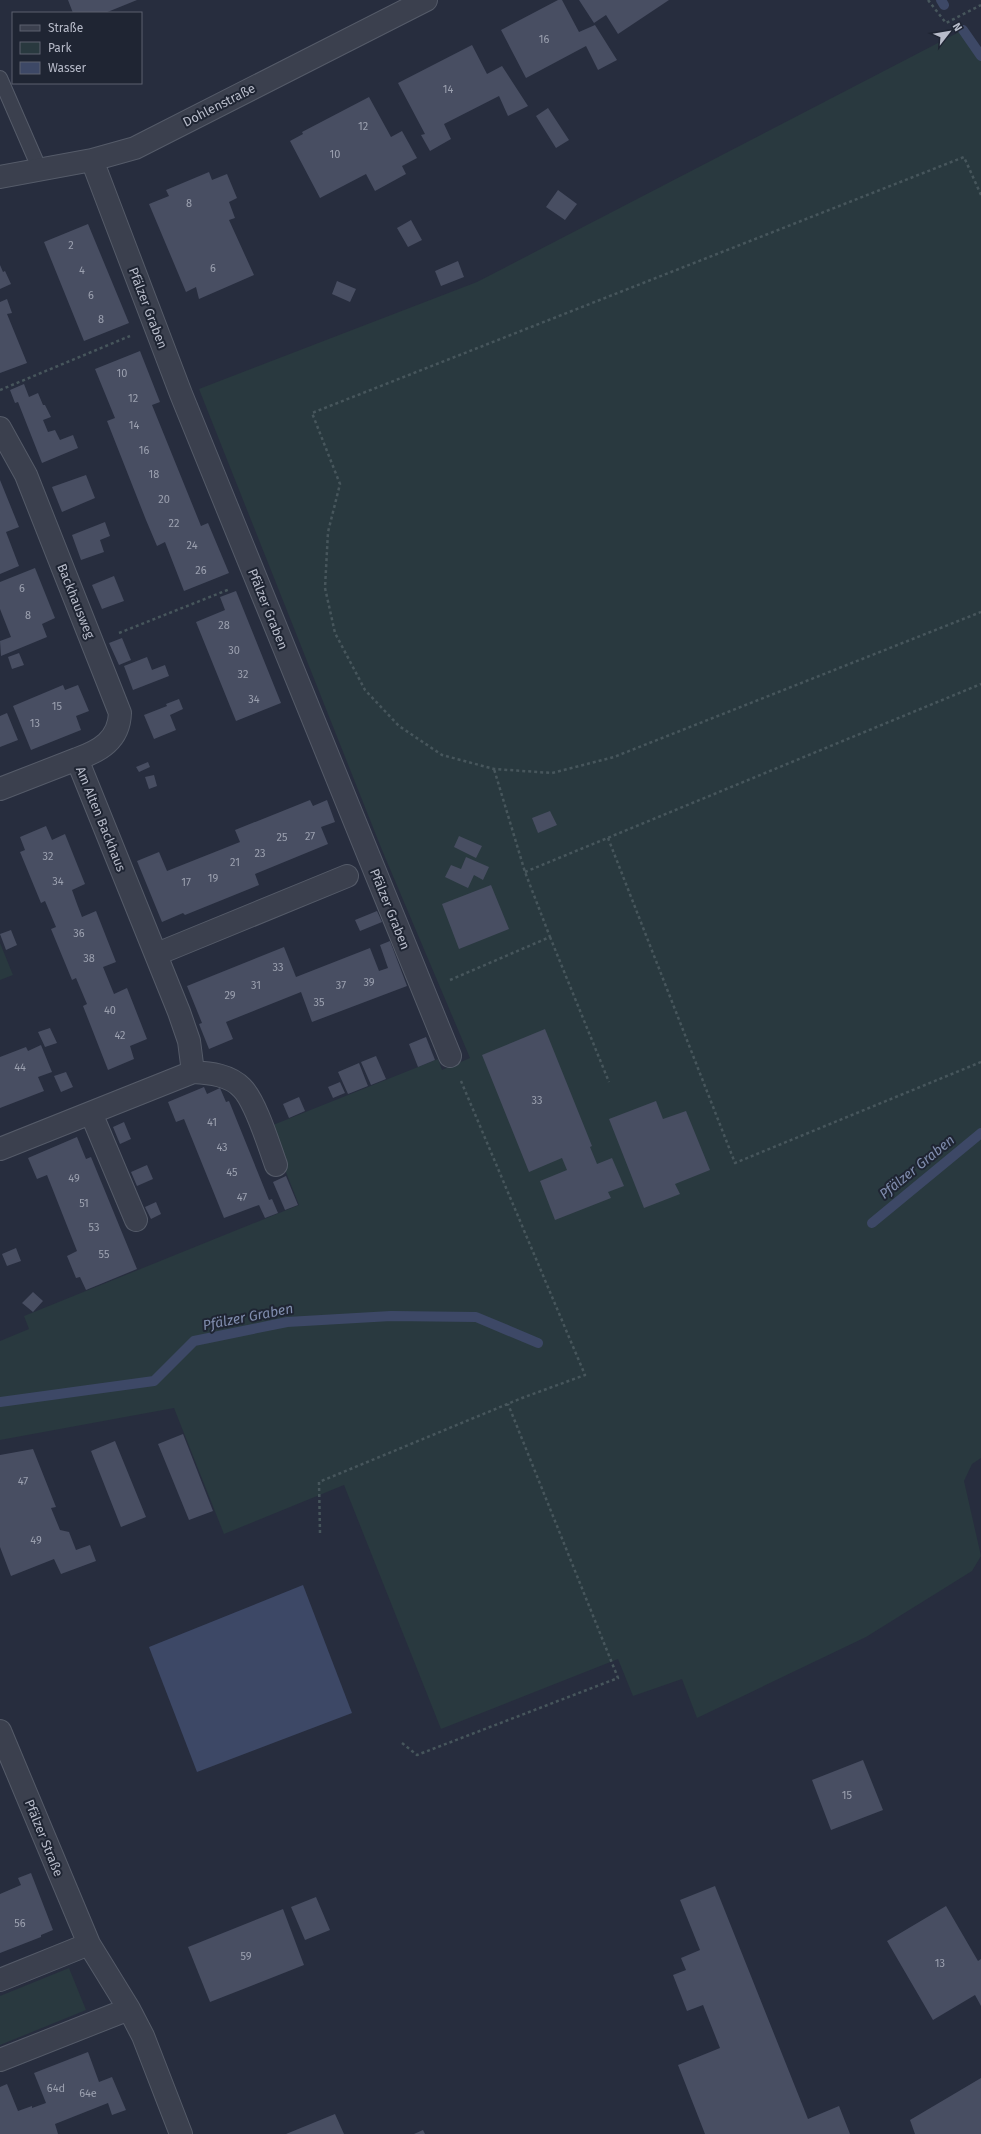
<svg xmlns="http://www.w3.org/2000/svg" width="981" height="2134" font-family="'Fira Sans',sans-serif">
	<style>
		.green { fill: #29393f }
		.water { fill: #3d4866 }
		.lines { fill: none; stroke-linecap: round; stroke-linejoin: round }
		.stream { stroke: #3d4866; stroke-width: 10 }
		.building { fill: #484e62 }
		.service-casing { stroke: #555b69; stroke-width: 16 }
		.minor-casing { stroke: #555b69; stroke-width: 24 }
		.path { stroke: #47565c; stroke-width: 2.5; stroke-dasharray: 3 3; stroke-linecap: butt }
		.service { stroke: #3b404e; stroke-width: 14 }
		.minor { stroke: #3b404e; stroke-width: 22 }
		.labels { text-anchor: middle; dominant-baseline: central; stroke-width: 4; stroke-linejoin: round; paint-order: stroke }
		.number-label { font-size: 11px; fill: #9ba0af }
		.street-label { font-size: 13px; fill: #b7bbc9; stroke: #1f2533 }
		.water-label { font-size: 14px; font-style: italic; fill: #808dae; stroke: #1f2533 }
	</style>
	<rect width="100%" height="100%" fill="#272d3e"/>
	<path class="green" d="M963 30 981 55V1458L972 1464 964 1481 981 1556 972 1571 866 1637 697 1718 682 1679 633 1696 618 1659 441 1729 344 1485 224 1534 174 1408 0 1440V1341L29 1329 24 1316 299 1205 268 1127 438 1059 442 1070 470 1058 382 850 199 389 477 282Z
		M0 943 13 975 0 980Z
		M69 1968 86 2010 0 2045V1996Z"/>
	<path class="water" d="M303 1585 352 1713 197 1772 149 1647Z"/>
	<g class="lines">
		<path class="stream" d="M941 0 944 5
			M963 30 981 56
			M872 1223 981 1133
			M0 1402 154 1381 194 1341 287 1322 391 1316 476 1317 538 1343"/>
	</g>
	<path class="building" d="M68 0H137L105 13H73Z
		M558 0H562L579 32 595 25 617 60 598 70 586 46 526 78 501 30Z
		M579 0H669L618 34 606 15 594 23Z
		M472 45 487 74 502 66 528 106 508 116 499 96 444 124 451 139 430 151 421 135 425 134 398 83Z
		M369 97 391 137 402 131 417 158 402 166 406 174 375 191 366 174 320 198 290 141 303 134 302 132Z
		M548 108 569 140 556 148 536 116Z
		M209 172 212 180 227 174 237 198 229 202 235 218 229 220 254 275 199 299 196 287 186 292 149 204 169 196 166 190Z
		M558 190 577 204 565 220 546 207Z
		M411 220 422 240 408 247 397 228Z
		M88 224 129 323 84 341 44 242Z
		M458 261 464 277 441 286 435 271Z
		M0 265 3 272 5 271 11 284 0 289Z
		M337 281 356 289 350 302 332 294Z
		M7 299 12 313 7 314 27 363 0 373V302Z
		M140 351 160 402 152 405 201 526 208 523 229 573 184 591 165 542 157 546 146 520 107 421 115 418 95 369Z
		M24 384 29 397 38 393 43 405H45L51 417 43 420 48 432 55 430 60 440 73 435 78 448 42 463 18 402 15 403 10 390Z
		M86 475 95 498 62 512 52 487Z
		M0 480 19 527 6 532 19 566 0 574Z
		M105 522 110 536 100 540 104 552 81 560 72 535Z
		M35 568 55 618 42 624 47 637 1 656 0 641 11 637 0 609V582Z
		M114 576 124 601 102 609 92 585Z
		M236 591 281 703 236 721 196 622 225 610 220 597Z
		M122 638 131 660 119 665 109 643Z
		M19 653 24 665 12 669 8 657Z
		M147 657 152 670 165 665 169 676 133 690 124 666Z
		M63 685 65 690 78 685 89 711 76 716 81 730 31 750 13 706Z
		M179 699 183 709 170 715 176 730 154 739 144 715 167 706 166 704Z
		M7 713 18 740 0 747V716Z
		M148 762 150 767 139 772 136 767Z
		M154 775 157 786 149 789 145 777Z
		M310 800 313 806 327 800 335 822 321 827 328 844 255 874 259 885 185 915 183 913 162 922 137 861 159 852 167 871 240 842 235 830Z
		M550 811 557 825 538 833 532 818Z
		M46 826 52 840 65 834 85 884 72 890 77 904 82 917 96 911 116 962 103 967 114 994 127 988 147 1039 130 1046 134 1059 108 1070 83 1006 87 1004 76 978 72 980 51 929 56 927 45 901 41 903 20 852 25 850 20 837Z
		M459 836 482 846 476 858 454 847Z
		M466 857 489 867 483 880 474 875 468 888 445 877 451 865 461 869Z
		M491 885 509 929 459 949 442 904Z
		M377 911 382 922 360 931 355 920Z
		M11 930 17 945 6 950 0 934Z
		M390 941 407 986 312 1022 301 992 226 1022 233 1039 209 1049 199 1024 202 1023 187 986 284 947 296 977 370 948 379 971 388 968 380 945Z
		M50 1028 57 1043 45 1047 38 1032Z
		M545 1029 592 1146 590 1147 597 1164 612 1158 624 1186 608 1192 611 1198 555 1220 540 1181 567 1170 562 1158 529 1172 482 1055Z
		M426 1037 435 1060 418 1067 409 1044Z
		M41 1045 52 1072 38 1077 44 1091 0 1108V1057L26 1047 28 1051Z
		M376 1056 386 1079 371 1085 361 1062Z
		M359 1063 368 1086 348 1094 338 1072Z
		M66 1072 73 1087 61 1092 54 1076Z
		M340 1082 345 1093 333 1098 328 1087Z
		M204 1087 207 1094 220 1088 226 1102 229 1101 269 1200 272 1199 278 1213 265 1218 259 1205 224 1218 184 1119 176 1122 168 1102Z
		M299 1097 305 1111 289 1118 283 1104Z
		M656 1101 663 1119 686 1111 710 1170 675 1184 680 1194 644 1208 609 1119Z
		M124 1122 131 1139 120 1144 113 1127Z
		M77 1137 86 1159 91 1157 137 1269 86 1290 80 1277 76 1278 67 1256 77 1251 47 1175 37 1179 28 1158Z
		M147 1165 153 1179 137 1186 131 1172Z
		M286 1176 298 1205 285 1210 273 1182Z
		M156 1202 161 1214 151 1219 145 1207Z
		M16 1248 21 1261 7 1266 2 1254Z
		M33 1292 43 1301 33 1312 22 1303Z
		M183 1434 213 1511 189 1520 158 1444Z
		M115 1441 146 1517 121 1527 91 1451Z
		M33 1449 56 1507 51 1508 60 1530 69 1532 76 1550 90 1545 96 1561 61 1574 54 1559 11 1576 0 1547V1455Z
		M863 1760 883 1810 831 1830 812 1780Z
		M31 1873 53 1930 41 1935V1937L0 1953V1894L21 1885 18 1878Z
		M715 1886 808 2119 839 2106 850 2134H705L678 2065 720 2048 703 2005 687 2011 673 1975 686 1970 681 1958 700 1950 680 1900Z
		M316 1897 330 1930 305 1940 291 1907Z
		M946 1906 978 1961 981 1959V2006L975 1995 933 2020 887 1941Z
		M283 1909 304 1965 210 2002 188 1947Z
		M88 2052 99 2082 112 2077 126 2110 112 2115 108 2103 55 2124 58 2134H0V2087L7 2084 18 2111 32 2106V2108L46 2103 34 2073Z
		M981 2078V2134H915L910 2120Z
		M335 2114 344 2134H286Z
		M423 2130 425 2134H414Z"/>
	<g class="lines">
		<defs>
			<path id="service" d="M0 78 40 170"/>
			<path id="minor" d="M92 160 181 394 450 1056
				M0 177 92 160 135 148 426 0
				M0 428 26 475 120 713C119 740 100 751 77 759
				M0 789 77 759 179 1012 189 1041 193 1072 0 1149
				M157 954 347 876
				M193 1072C210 1073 230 1075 242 1088 256 1102 269 1146 276 1165
				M91 1113 136 1220
				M0 1731 89 1944 129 2009 143 2036 181 2134
				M0 1980 89 1944
				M0 2060 129 2009"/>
		</defs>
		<use href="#service" class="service-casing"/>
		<use href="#minor" class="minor-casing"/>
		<path class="path" d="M928 0 946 23 981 5
			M981 195 964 157 312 413 340 484 328 532 325 588 335 633 365 690 399 726 442 755 494 769 552 773 614 757 981 612
			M0 390 130 336
			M119 633 230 589
			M608 838 735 1163 981 1062
			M525 872 981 684
			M550 937 609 1082
			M450 980 550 937 525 872 494 769
			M320 1533 319 1482 522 1398 585 1375 461 1081
			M402 1743 417 1755 618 1678 508 1404"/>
		<use href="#service" class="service"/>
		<use href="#minor" class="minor"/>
	</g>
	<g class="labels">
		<g class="number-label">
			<text x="544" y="39">16</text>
			<text x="448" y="89">14</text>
			<text x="363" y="126">12</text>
			<text x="335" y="154">10</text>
			<text x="189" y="203">8</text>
			<text x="71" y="245">2</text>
			<text x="213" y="268">6</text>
			<text x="82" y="270">4</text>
			<text x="91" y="295">6</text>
			<text x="101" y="319">8</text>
			<text x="122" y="373">10</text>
			<text x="133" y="398">12</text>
			<text x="134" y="425">14</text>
			<text x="144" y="450">16</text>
			<text x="154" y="474">18</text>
			<text x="164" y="499">20</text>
			<text x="174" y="523">22</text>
			<text x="192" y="545">24</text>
			<text x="201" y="570">26</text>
			<text x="22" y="588">6</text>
			<text x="28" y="615">8</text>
			<text x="224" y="625">28</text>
			<text x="234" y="650">30</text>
			<text x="243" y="674">32</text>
			<text x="254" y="699">34</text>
			<text x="57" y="706">15</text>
			<text x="35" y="723">13</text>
			<text x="310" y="836">27</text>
			<text x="282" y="837">25</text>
			<text x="260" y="853">23</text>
			<text x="48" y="856">32</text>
			<text x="235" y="862">21</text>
			<text x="213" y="878">19</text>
			<text x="58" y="881">34</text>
			<text x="186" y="882">17</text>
			<text x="79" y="933">36</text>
			<text x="89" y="958">38</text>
			<text x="278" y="967">33</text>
			<text x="369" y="982">39</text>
			<text x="256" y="985">31</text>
			<text x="341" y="985">37</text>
			<text x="230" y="995">29</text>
			<text x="319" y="1002">35</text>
			<text x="110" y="1010">40</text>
			<text x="120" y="1035">42</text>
			<text x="20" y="1067">44</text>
			<text x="537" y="1100">33</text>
			<text x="212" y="1122">41</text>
			<text x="222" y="1147">43</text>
			<text x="232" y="1172">45</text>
			<text x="74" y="1178">49</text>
			<text x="242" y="1197">47</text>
			<text x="84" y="1203">51</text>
			<text x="94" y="1227">53</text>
			<text x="104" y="1254">55</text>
			<text x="23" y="1481">47</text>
			<text x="36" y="1540">49</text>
			<text x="847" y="1795">15</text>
			<text x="20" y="1923">56</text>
			<text x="246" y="1956">59</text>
			<text x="940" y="1963">13</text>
			<text x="56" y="2088">64d</text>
			<text x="88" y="2093">64e</text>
		</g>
		<g class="street-label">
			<text transform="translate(219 105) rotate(-27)">Dohlenstraße</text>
			<text transform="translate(148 308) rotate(69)">Pfälzer Graben</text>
			<text transform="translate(76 601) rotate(68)">Backhausweg</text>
			<text transform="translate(268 609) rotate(68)">Pfälzer Graben</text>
			<text transform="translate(101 819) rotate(68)">Am Alten Backhaus</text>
			<text transform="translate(390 909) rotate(68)">Pfälzer Graben</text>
			<text transform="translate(44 1838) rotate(68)">Pfälzer Straße</text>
		</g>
		<g class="water-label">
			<text transform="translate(917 1167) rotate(-39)">Pfälzer Graben</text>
			<text transform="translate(248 1317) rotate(-11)">Pfälzer Graben</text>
		</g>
	</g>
	<rect x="12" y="12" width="130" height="72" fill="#1f2533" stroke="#5c616f"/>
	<rect x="20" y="25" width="20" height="6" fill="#3b404e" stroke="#5c616f"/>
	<text x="48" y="32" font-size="12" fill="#b7bbc9">Straße</text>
	<rect x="20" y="42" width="20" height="12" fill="#29393f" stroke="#5c616f"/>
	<text x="48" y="52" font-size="12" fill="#b7bbc9">Park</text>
	<rect x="20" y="62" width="20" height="12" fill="#3d4866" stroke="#5c616f"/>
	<text x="48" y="72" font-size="12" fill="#b7bbc9">Wasser</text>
	<g transform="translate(949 32) rotate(59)" stroke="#1f2533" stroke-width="3" paint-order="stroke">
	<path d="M0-3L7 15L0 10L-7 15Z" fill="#b7bbc9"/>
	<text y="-6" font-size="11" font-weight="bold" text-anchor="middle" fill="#b7bbc9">N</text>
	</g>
</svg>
